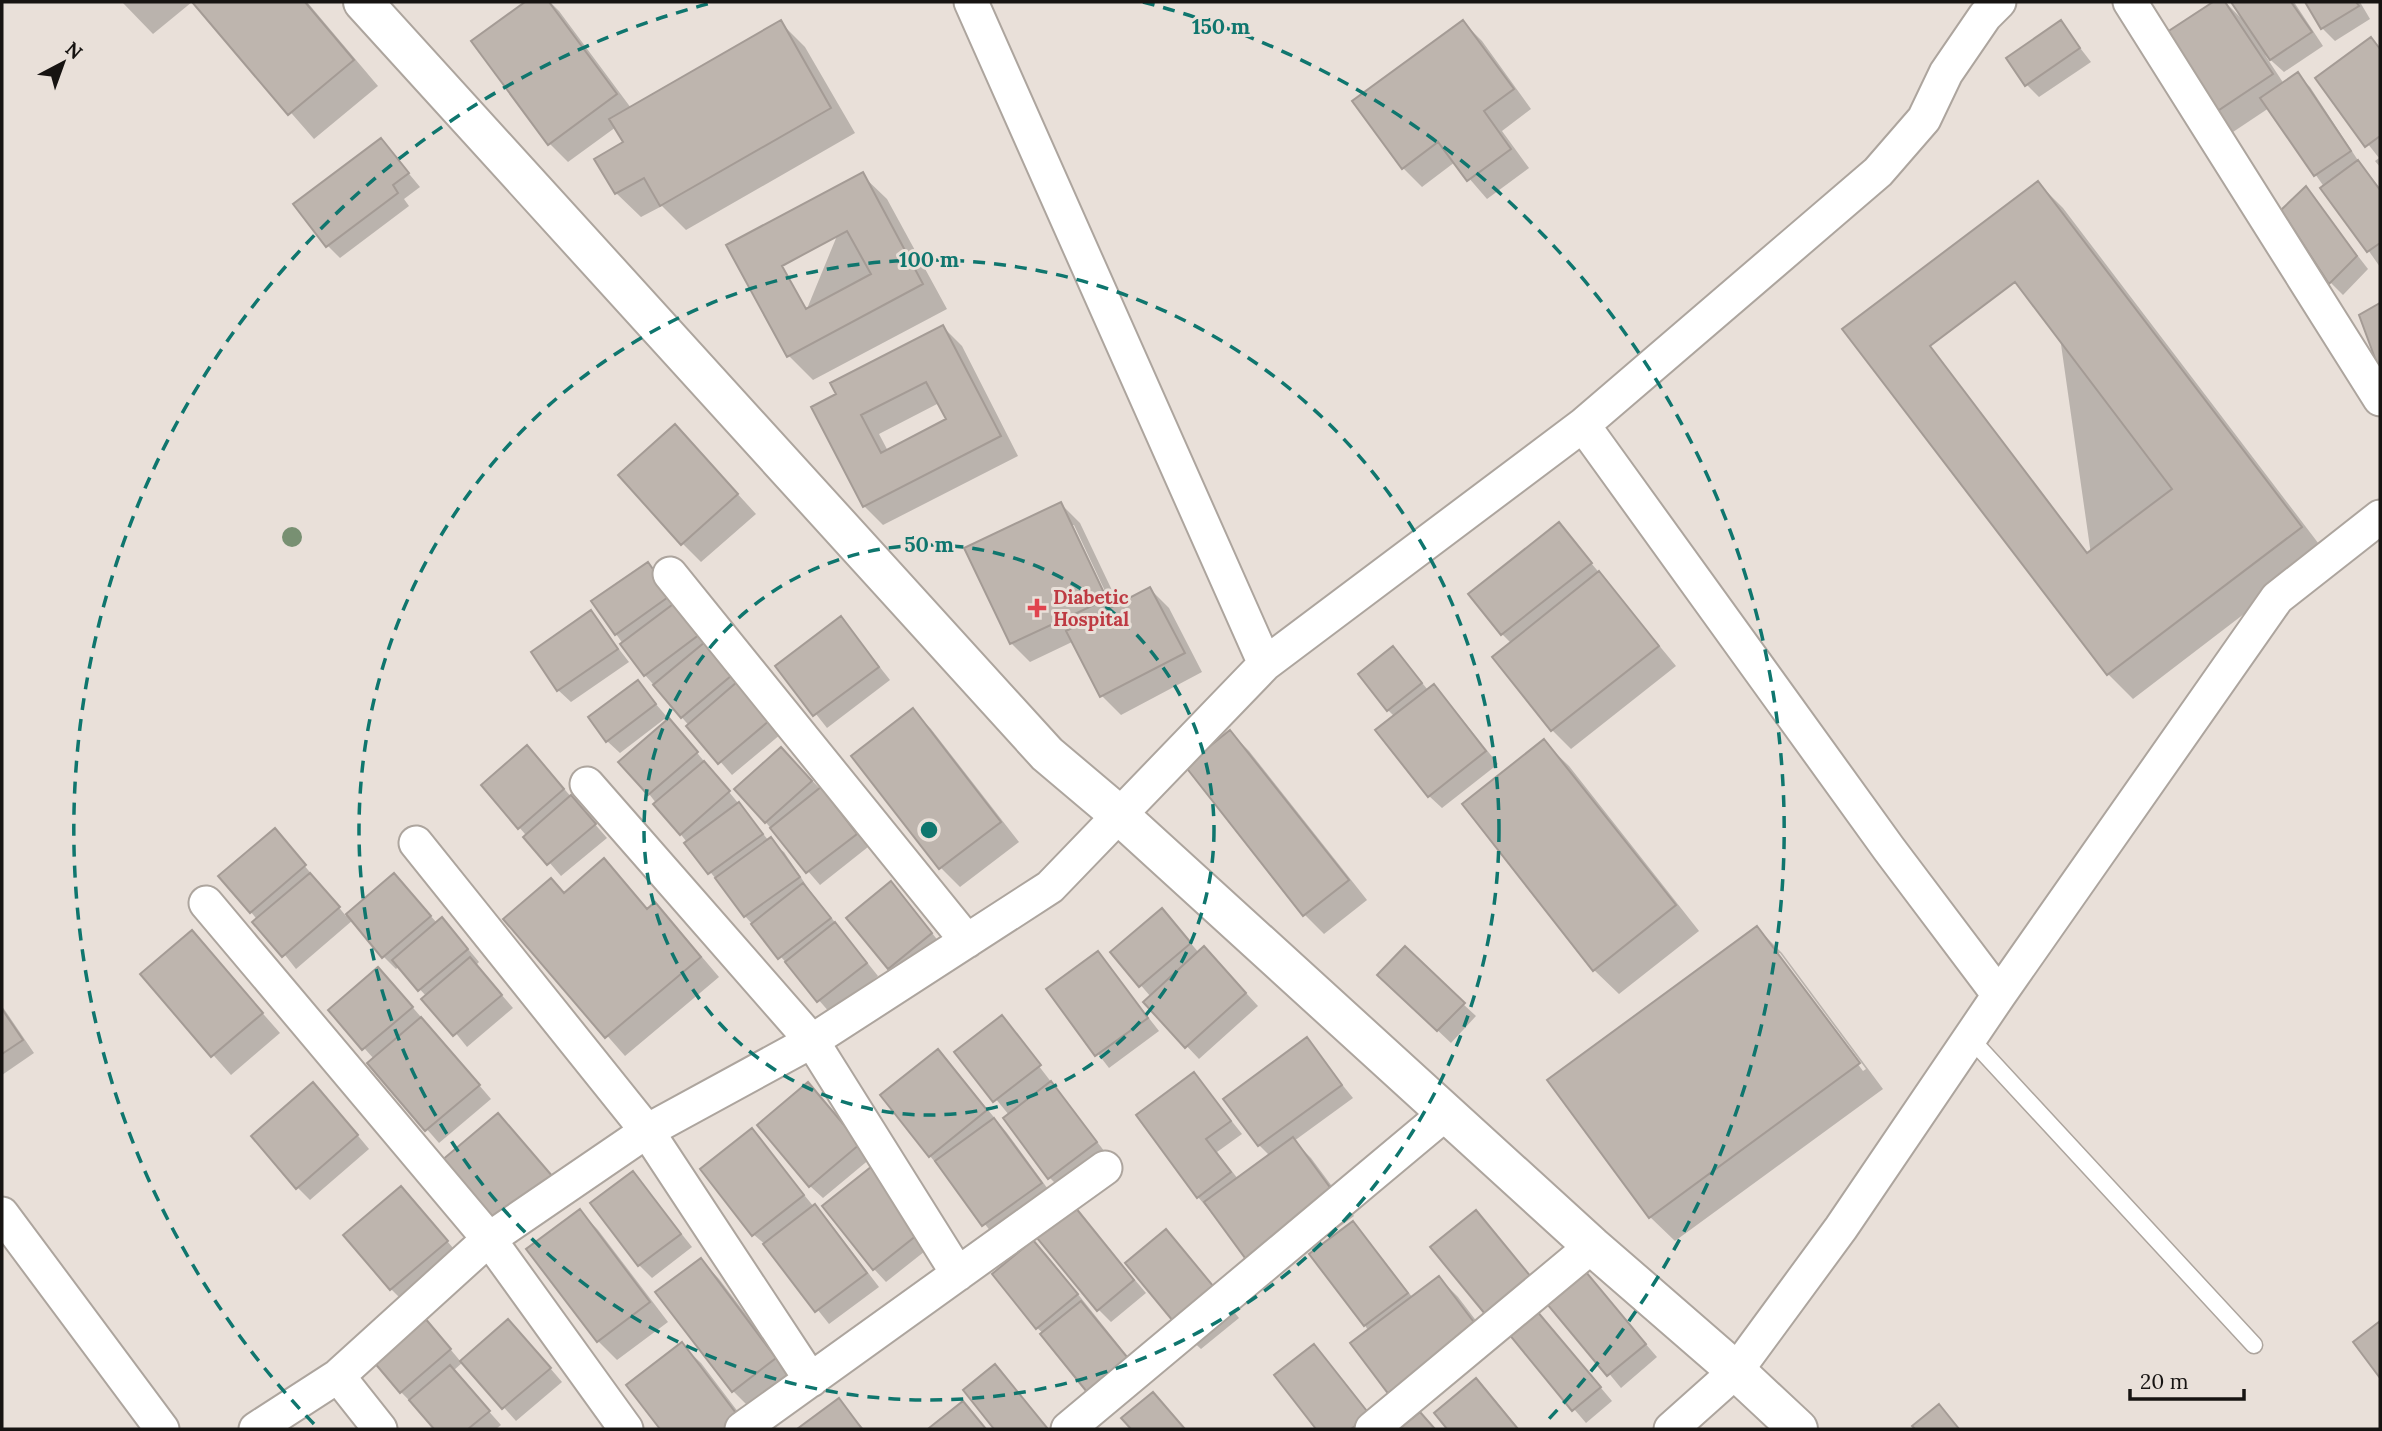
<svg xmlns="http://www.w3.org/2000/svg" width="2382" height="1431" font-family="Lora,serif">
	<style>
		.shadow { fill: #0003; fill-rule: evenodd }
		.building { fill: #beb5ae; stroke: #a49b95; stroke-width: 2; fill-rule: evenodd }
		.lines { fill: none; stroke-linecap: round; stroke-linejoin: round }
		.lane-casing { stroke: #ada59e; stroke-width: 19 }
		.street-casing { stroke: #ada59e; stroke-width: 37 }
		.secondary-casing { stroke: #ada59e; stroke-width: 42 }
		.lane { stroke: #fff; stroke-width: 16 }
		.street { stroke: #fff; stroke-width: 33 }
		.secondary { stroke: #fff; stroke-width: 38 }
		.tree { fill: #789072 }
		.ring { fill: none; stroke: #0f766e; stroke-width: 3.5; stroke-dasharray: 12 9 }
		.health-dot { fill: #e0444e; stroke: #e9e0d9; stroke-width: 2.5 }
		.labels { text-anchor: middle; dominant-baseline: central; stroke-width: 6; stroke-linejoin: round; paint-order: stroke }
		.health-label { font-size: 19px; font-weight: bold; fill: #be3a42; stroke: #e9e0d9; text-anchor: start }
		.centre { fill: #0f766e; stroke: #e9e0d9; stroke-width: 3.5 }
		.ring-label { font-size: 21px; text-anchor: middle; font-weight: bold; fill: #0f766e; stroke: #e9e0d9; stroke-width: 6; stroke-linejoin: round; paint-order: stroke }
	</style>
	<rect width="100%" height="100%" fill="#e9e0d9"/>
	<path class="shadow" d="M122 2H192L153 34Z
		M194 2H307L378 86 314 139Z
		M528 2H550L559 11 631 108 780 22 805 47 855 133 686 230 662 206 641 217 616 193 625 143 616 127 568 162 549 143 474 42Z
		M2216 2H2225L2244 21 2233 2H2294L2323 46 2284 72 2265 55 2284 84 2297 75 2310 87 2361 165 2380 188V267L2269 108 2233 132 2214 113 2163 36Z
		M2307 2H2360L2370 19 2335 41 2322 28Z
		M1463 22 1482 41 1531 109 1502 131 1529 168 1487 199 1455 162 1422 187 1403 168Z
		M2060 22 2091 62 2039 97 2026 84Z
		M2371 39 2380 48V167L2375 161 2379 158 2317 79Z
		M381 140 420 187 404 199 409 206 340 258 327 245Z
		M862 175 887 199 947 309 813 380 788 355Z
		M2038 183 2063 208 2325 552 2133 699 2108 674Z
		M2306 189 2368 269 2343 295 2331 283 2283 210Z
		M943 327 962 346 1018 456 883 525 864 506 838 395ZM939 403 948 420 888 451 879 434Z
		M693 445 756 514 701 562 683 544Z
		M1061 504 1080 523 1119 605 1150 589 1169 608 1202 672 1121 715 1102 696 1072 642 1030 662 1011 643ZM1070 525H1074L1112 606 1109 607Z
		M1559 524 1676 666 1571 749 1552 730 1511 643 1502 634Z
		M648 564 781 734 732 775 645 675 616 634Z
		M591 613 629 662 571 702 558 690Z
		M841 618 890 680 827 728 778 666Z
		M1393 648 1428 690 1434 686 1446 699 1498 764 1442 808 1429 796 1395 717 1388 710Z
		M637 682 667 717 620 753 607 741Z
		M912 710 931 729 1019 842 960 887 941 868 853 756Z
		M1230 732 1249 751 1367 900 1324 934 1305 915Z
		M681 733 769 841 784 852 810 891 878 976 831 1014 745 916 649 794Z
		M1544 742 1569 766 1699 931 1619 994 1594 970Z
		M539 760 607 838 561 876 483 785Z
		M794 762 833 802 868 847 820 885 737 789Z
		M275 830 346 916 394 875 437 923 454 932 479 962 476 965 513 1008 467 1047 426 996 399 966 396 969 383 956 353 920 296 969 251 912Z
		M603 861 648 910 655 905 674 924 719 977 625 1056 505 919 565 894Z
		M903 896 943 947 902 981 889 968Z
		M1174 923 1199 953 1217 961 1258 1006 1199 1059 1145 1002 1151 997 1112 952Z
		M1757 928 1782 953 1883 1089 1675 1241 1650 1217ZM1775 953H1780L1866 1069 1863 1071Z
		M192 933 280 1033 231 1075 142 975Z
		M1098 953 1159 1031 1109 1068 1048 989Z
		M391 982 491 1099 439 1143 369 1063 374 1059 330 1010Z
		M1392 987 1463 1004 1476 1016 1451 1043Z
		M2 1006 34 1053 2 1075Z
		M1002 1018 1108 1156 1062 1190 1049 1177 1009 1115 957 1052Z
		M1306 1040 1353 1098 1294 1141 1311 1158 1354 1216 1268 1280 1198 1197 1194 1074 1242 1134 1217 1152 1238 1179 1270 1156 1259 1145Z
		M950 1064 1007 1133 1053 1196 996 1238 930 1156Z
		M808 1084 871 1158 823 1198 810 1186Z
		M326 1097 369 1149 310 1200 297 1187Z
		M752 1131 814 1207 827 1219 879 1287 829 1324 767 1246 753 1234Z
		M876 1166 939 1240 886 1282 874 1269Z
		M633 1173 692 1247 652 1278 639 1265Z
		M413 1201 459 1255 403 1301 391 1289Z
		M1075 1209 1146 1293 1111 1322 1098 1309Z
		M580 1211 598 1230 668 1322 617 1360 598 1341 529 1250Z
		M1476 1212 1546 1296 1580 1268 1657 1357 1621 1388Z
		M1353 1223 1413 1298 1439 1278 1458 1297 1497 1348 1410 1413 1365 1325Z
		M1033 1242 1046 1254 1144 1377 1043 1333 1037 1328Z
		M1178 1244 1239 1318 1201 1349 1188 1337Z
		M701 1260 719 1279 794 1378 752 1410 733 1391Z
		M1548 1325 1612 1401 1586 1423 1510 1334Z
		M436 1332 461 1362 521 1334 562 1382 516 1421 463 1362 453 1371 501 1425 496 1429H437L401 1392Z
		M682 1345 701 1363 751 1429H662L629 1385Z
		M1314 1346 1326 1359 1381 1428 1319 1429 1277 1375Z
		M1476 1381 1495 1400 1519 1429H1450L1437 1413Z
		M838 1400 864 1429H800Z"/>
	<path class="building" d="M192 2H305L354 60 288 115Z
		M525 2H549L617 94 548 145 471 41Z
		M2213 2H2225L2273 74 2213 114 2161 36Z
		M2231 2H2291L2312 32 2270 60Z
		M2305 2H2356L2359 6 2321 29Z
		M781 20 831 108 660 206 644 178 615 194 594 159 623 142 609 119Z
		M1463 20 1514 89 1484 111 1511 149 1467 181 1438 142 1402 169 1352 101Z
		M2061 20 2080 48 2025 86 2006 58Z
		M2371 37 2380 49V136L2365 147 2315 78Z
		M2298 72 2351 151 2314 176 2260 98Z
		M381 138 409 173 393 185 398 193 326 247 293 204Z
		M2358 160 2380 190V243L2367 252 2320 188Z
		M863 172 923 284 787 357 726 245Z
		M2038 181 2302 527 2107 675 1842 329Z
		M2306 186 2357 256 2329 284 2281 210Z
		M847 231 871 274 806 309 782 266Z
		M2015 282 2172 489 2087 553 1930 346Z
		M2380 303V372L2359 315Z
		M943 325 1001 436 863 507 811 407 836 394 830 383ZM926 382 946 419 881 453 861 415Z
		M675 424 738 494 681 545 618 475Z
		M1061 502 1107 599 1010 644 964 548Z
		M1559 522 1592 563 1501 635 1468 594Z
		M648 562 671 595 615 635 591 601Z
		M1599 571 1659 646 1551 731 1492 657Z
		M1150 587 1185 653 1100 697 1066 631Z
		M676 602 700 634 644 676 620 644Z
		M591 610 618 649 557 691 531 652Z
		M841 616 879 667 813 716 775 666Z
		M705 642 732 675 681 718 653 685Z
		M1393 646 1422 683 1387 711 1358 674Z
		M638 680 656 704 606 742 588 717Z
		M737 682 770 720 718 764 686 726Z
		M1434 684 1486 751 1428 797 1375 730Z
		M913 708 1001 822 939 869 851 756Z
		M669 718 698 752 648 795 618 762Z
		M1230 730 1349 880 1303 916 1185 766Z
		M1544 739 1676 905 1593 971 1462 804Z
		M527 745 564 789 518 829 481 785Z
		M781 747 812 781 765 823 734 789Z
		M704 761 730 791 680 835 653 804Z
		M821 787 857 834 806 873 770 828Z
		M571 795 596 824 547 865 523 837Z
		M739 802 763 834 708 874 684 843Z
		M275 828 306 865 250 913 218 876Z
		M771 837 800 877 744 917 715 878Z
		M604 858 647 909 655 902 701 957 605 1038 503 919 551 878 564 893Z
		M310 873 340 907 282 957 252 922Z
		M394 873 431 916 382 958 346 914Z
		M891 881 932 933 888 969 846 918Z
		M803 883 831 918 778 959 751 924Z
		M1162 908 1191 943 1139 987 1110 952Z
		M442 917 468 949 418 991 392 960Z
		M835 922 867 963 817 1002 785 962Z
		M1757 926 1860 1063 1649 1218 1547 1080Z
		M192 930 263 1013 211 1057 140 974Z
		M1204 946 1246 993 1185 1048 1143 1002Z
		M1405 946 1465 1003 1437 1031 1377 975Z
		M1098 951 1148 1018 1095 1056 1046 989Z
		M470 957 502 995 453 1036 421 999Z
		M378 967 413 1007 362 1050 328 1010Z
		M2 1009 23 1040 2 1054Z
		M1002 1015 1041 1065 993 1102 954 1052Z
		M421 1017 480 1085 425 1131 367 1063Z
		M1307 1037 1342 1085 1258 1146 1223 1099Z
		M938 1049 987 1110 929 1157 880 1095Z
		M1194 1072 1231 1121 1206 1139 1231 1172 1197 1198 1136 1115Z
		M1051 1081 1097 1142 1048 1179 1003 1118Z
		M313 1082 358 1135 296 1189 251 1136Z
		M808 1082 860 1144 809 1187 757 1125Z
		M498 1113 553 1177 496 1226 441 1161Z
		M994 1118 1042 1183 982 1226 935 1161Z
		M752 1128 804 1195 752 1236 700 1169Z
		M1293 1137 1337 1197 1248 1262 1204 1202Z
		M876 1163 927 1227 873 1270 822 1206Z
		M633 1171 681 1234 638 1266 590 1203Z
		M401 1186 448 1241 390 1290 343 1235Z
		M815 1204 867 1273 815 1312 763 1244Z
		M1075 1207 1134 1280 1097 1311 1037 1238Z
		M580 1209 650 1302 597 1342 526 1249Z
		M1476 1210 1536 1283 1490 1320 1430 1247Z
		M1353 1221 1408 1293 1364 1326 1309 1254Z
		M1166 1229 1228 1304 1187 1338 1125 1263Z
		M1033 1240 1078 1294 1036 1329 992 1274Z
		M701 1258 776 1358 732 1392 655 1292Z
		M1581 1266 1646 1344 1607 1376 1542 1298Z
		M1439 1276 1479 1329 1390 1396 1350 1343Z
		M1081 1301 1132 1363 1091 1397 1040 1334Z
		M1536 1310 1601 1387 1572 1411 1508 1333Z
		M424 1317 451 1349 400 1393 373 1361Z
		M508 1319 551 1368 502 1409 460 1361Z
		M2380 1321V1378L2353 1342Z
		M682 1342 748 1429H660L626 1385Z
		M1314 1344 1370 1415 1351 1429H1316L1274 1375Z
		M995 1364 1048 1429H994L963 1390Z
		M450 1365 490 1411 468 1429H434L409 1400Z
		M1476 1378 1518 1429H1447L1434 1413Z
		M1153 1392 1185 1429H1131L1121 1418Z
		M839 1398 862 1429H797Z
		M963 1401 986 1429H930L929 1428Z
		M1939 1404 1959 1429H1915L1912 1426Z
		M1420 1412 1435 1429H1399Z"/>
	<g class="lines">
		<defs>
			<path id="lane" d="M1970 1038 2254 1345"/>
			<path id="street" d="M971 2 1265 664
				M2130 2 2380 399
				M1583 425 1889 849 1999 995
				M670 574 967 941
				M587 784 812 1041 958 1274
				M416 843 647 1131 811 1380
				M206 903 489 1239 626 1429
				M2 1214 162 1429
				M338 1376 380 1429
				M256 1429 338 1376 489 1239 647 1131 812 1041 1050 887 1265 664 1583 425 1878 172 1924 119 1946 73 1985 16 1999 2
				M742 1429 1105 1168
				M1068 1429 1446 1113
				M1372 1429 1592 1246
				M1671 1429 1736 1371 1841 1228 1999 995 2277 598 2380 517"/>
			<path id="secondary" d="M363 2 1047 754 1118 814 1592 1246 1736 1371 1798 1429"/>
		</defs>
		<use href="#lane" class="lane-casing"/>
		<use href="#street" class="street-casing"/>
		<use href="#secondary" class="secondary-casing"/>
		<use href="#lane" class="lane"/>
		<use href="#street" class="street"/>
		<use href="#secondary" class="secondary"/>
	</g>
	<circle class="tree" cx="292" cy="537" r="10"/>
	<g class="ring">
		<circle cx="929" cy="830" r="285"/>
		<circle cx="929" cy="830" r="570"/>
		<path d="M314 1424A855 855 0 0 1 715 2M1143 2A855 855 0 0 1 1544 1424"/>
	</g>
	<path class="health-dot" d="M1033.5 597.5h7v7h7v7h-7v7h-7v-7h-7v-7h7z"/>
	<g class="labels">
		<g class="health-label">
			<text x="1053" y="597">Diabetic<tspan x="1053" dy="22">Hospital</tspan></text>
		</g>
	</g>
	<circle cx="929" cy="830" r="10" class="centre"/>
	<g class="ring-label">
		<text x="1221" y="34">150 m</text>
		<text x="929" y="267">100 m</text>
		<text x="929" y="552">50 m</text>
	</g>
	<rect width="2382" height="1431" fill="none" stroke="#171412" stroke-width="7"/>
	<g transform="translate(63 63) rotate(41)" stroke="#e9e0d9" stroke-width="5" paint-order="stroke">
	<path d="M0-5L12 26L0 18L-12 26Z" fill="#171412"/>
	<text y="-10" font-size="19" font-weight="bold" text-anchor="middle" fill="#171412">N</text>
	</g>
	<path d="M2130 1389v10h114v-10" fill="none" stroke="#171412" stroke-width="3.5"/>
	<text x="2140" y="1389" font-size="21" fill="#171412" stroke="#e9e0d9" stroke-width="5" paint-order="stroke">20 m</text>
</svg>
